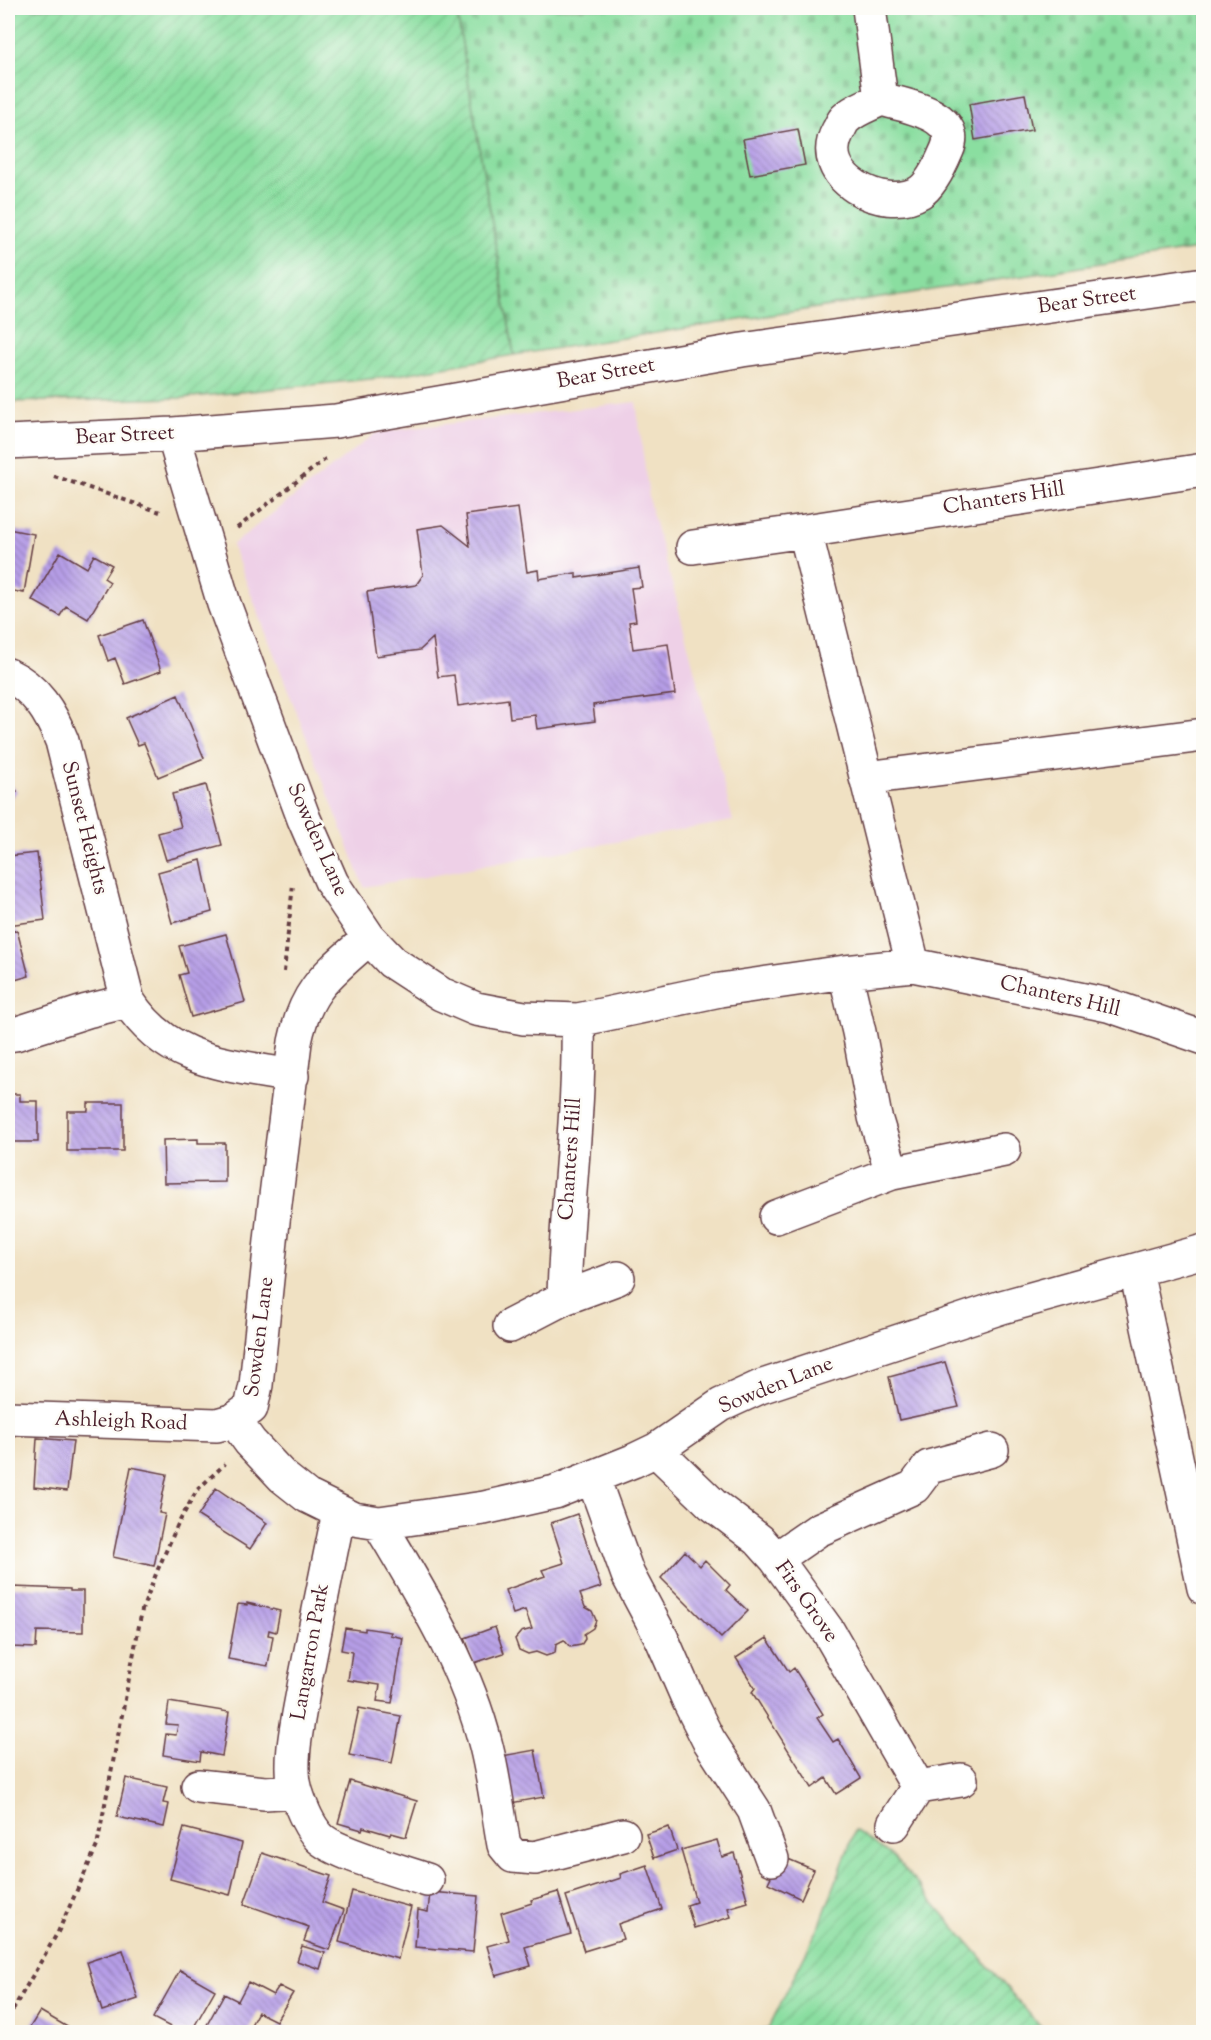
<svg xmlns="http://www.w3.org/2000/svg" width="1211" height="2040" font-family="'Sorts Mill Goudy',serif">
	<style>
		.built { fill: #eed0e7 }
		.cemetery { fill: url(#cemetery-stones); stroke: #6a7e66; stroke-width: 1.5 }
		.garden { fill: url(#garden-furrows); stroke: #6a7e66; stroke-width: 1.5 }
		.building { fill: url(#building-back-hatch) }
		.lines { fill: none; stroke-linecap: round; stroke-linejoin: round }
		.minor-casing { stroke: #633c42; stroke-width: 36 }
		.path { stroke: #633c42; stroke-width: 4; stroke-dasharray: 4.5 4.5; stroke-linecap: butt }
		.minor { stroke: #fff; stroke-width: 33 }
		.labels { text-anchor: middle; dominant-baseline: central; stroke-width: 5; stroke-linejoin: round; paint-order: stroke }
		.street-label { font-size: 21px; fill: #4a1f2b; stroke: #fdfcf7 }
	</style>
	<defs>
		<pattern id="cemetery-stones" width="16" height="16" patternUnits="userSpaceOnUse" patternTransform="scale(1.5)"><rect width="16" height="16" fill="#8adea0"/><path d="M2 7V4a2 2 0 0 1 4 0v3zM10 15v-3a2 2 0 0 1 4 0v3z" fill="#79be8a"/></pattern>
		<pattern id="garden-furrows" width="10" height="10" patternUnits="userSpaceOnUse" patternTransform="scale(1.5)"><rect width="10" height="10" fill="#8adea0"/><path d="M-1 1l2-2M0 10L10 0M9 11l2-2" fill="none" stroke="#79be8a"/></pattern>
		<pattern id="building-back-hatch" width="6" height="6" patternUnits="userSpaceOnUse" patternTransform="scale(1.5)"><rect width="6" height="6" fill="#b69ee7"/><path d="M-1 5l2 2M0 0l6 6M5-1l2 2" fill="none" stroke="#9680bb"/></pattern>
	</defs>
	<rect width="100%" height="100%" fill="#fdfcf7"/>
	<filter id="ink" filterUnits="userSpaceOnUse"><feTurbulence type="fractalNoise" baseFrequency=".0167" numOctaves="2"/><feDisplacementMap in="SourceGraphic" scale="12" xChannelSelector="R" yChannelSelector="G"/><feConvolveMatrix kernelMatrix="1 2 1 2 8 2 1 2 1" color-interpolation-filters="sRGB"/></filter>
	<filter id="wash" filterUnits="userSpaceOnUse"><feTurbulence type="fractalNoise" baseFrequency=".008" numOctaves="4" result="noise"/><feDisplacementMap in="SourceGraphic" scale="24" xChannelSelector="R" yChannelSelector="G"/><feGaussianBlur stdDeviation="1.35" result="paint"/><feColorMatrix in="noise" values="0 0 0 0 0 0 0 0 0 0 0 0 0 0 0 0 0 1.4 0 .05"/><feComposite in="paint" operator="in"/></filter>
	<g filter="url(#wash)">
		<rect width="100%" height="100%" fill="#f0e1c3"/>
		<path class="built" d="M636 402 650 505 676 598 733 821 364 887 232 545 377 432Z"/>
		<path class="cemetery" d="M456 8H1203V248L514 355Z"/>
		<path class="garden" d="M8 8H456L514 355 380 378 182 398 8 402Z
			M855 1830 895 1858 1045 2032H753L768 2029 821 1922Z"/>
		<g id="blocks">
			<path class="building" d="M1025 94 1032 130 975 140 969 104Z
				M798 129 805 165 750 175 743 139Z
				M518 508 527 572 538 570 539 579 576 573V578L639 568 642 587 631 588 636 621 629 622 633 649 668 644 675 694 593 705 595 721 537 729 535 715 510 718 508 699 458 706 454 675 438 677 433 638 420 650 376 656 367 592 416 585 423 575 417 529 443 525 470 546 466 515Z
				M8 529 34 534 24 593 8 590Z
				M60 552 87 568 94 555 112 565 104 578 110 582 88 619 66 606 60 616 32 600Z
				M143 620 161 671 125 684 115 658 108 661 99 635Z
				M178 695 204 758 158 777 144 743 138 745 126 718Z
				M8 783 17 791 8 803Z
				M206 785 222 845 166 860 158 833 181 827 172 794Z
				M37 853 45 920 8 925V856Z
				M201 860 212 912 172 923 158 872Z
				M17 930 29 976 8 982V933Z
				M226 934 245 1002 191 1017 179 975 187 973 179 946Z
				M8 1094H20V1101H38V1142H8Z
				M88 1103H123V1151H67V1111H88Z
				M198 1139V1143H225V1182L164 1183 163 1140Z
				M945 1362 959 1407 899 1420 889 1377Z
				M37 1438 73 1441 67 1491 34 1487Z
				M131 1467 167 1474 159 1513 165 1514 154 1566 113 1557Z
				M216 1488 267 1523 250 1549 198 1516Z
				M577 1514 601 1587 580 1594 585 1607 592 1611 596 1620 593 1628 584 1634 585 1639 581 1645 570 1647 564 1640 556 1644 555 1653 546 1656 536 1652 528 1654 519 1650 515 1639 521 1632 532 1629 525 1610 513 1614 505 1590 545 1576 542 1570 564 1563 551 1523Z
				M685 1551 700 1566 705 1560 730 1585 726 1590 748 1611 721 1638 661 1578Z
				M12 1587 70 1589V1591H83V1632L37 1631 36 1648 12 1647Z
				M247 1603 280 1611 276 1632 269 1630 268 1635 273 1636 268 1666 228 1659 238 1604 247 1605Z
				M495 1627 504 1653 474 1663 465 1638Z
				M345 1628 365 1631V1628L391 1632 390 1635 403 1638 392 1703 377 1701 380 1685 348 1680 352 1652 341 1650Z
				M767 1638 789 1672 794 1668 823 1714 817 1718 833 1742 838 1739 861 1778 836 1794 826 1778 812 1788 752 1692 755 1688 736 1658Z
				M169 1702 229 1712 222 1756 201 1752 200 1761 163 1755 166 1734 176 1735 178 1725 166 1724Z
				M359 1708 401 1716 392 1763 349 1755Z
				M535 1750 544 1797 511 1803 502 1756Z
				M126 1778 167 1787 163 1803 169 1804 164 1827 117 1817Z
				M350 1781 417 1801 406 1837 391 1833 390 1835 363 1827 362 1830 338 1823Z
				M669 1827 677 1850 654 1858 646 1834Z
				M184 1828 242 1843 230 1895 170 1879Z
				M717 1840 722 1857 734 1853 748 1902 728 1908 731 1917 694 1928 687 1905 696 1902 681 1850Z
				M262 1853 331 1876 322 1902 344 1910 329 1950 304 1941 309 1927 244 1904Z
				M781 1856 814 1870 801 1899 768 1883Z
				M647 1865 662 1909 618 1924 623 1939 584 1951 566 1896 621 1878 620 1874Z
				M352 1891 411 1907 398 1959 339 1942Z
				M430 1892 478 1896 473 1952 415 1947 418 1910 428 1912Z
				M558 1892 571 1934 525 1947 531 1966 496 1976 487 1946 509 1940 501 1913 532 1903 531 1900Z
				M302 1946 325 1953 320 1969 297 1961Z
				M123 1950 138 1999 102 2011 87 1962Z
				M180 1970 215 1990 191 2032H180L153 2018Z
				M248 1982 273 1995 279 1986 293 1993 276 2021 258 2012 247 2032H203L224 1994 238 2001Z
				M40 2011 76 2032H27Z
				M280 2025 294 2032H275Z"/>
		</g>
	</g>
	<g filter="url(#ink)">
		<use href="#blocks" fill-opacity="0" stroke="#633c42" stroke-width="1.5"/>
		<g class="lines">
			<defs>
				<path id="minor" d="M869 8 881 99
					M881 99C902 105 963 114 947 150 942 162 931 185 920 192 884 214 813 177 838 131 840 128 842 122 845 119 854 110 869 105 881 99Z
					M8 442 173 434 336 421 742 350 1204 284
					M693 547 805 531
					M8 675C36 688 51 713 62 741L128 1001
					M866 778 1204 735
					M369 938 392 962 441 994 476 1009 524 1018 578 1020 720 990 845 972 913 965 1108 1005 1204 1038
					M913 965 805 531 1204 470
					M845 972 859 1032 875 1117 892 1173
					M8 1035 15 1034 87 1011 128 1001C168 1063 226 1064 292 1076
					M776 1217 892 1173 1004 1150
					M1136 1271 1204 1588
					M564 1298C566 1205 580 1113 578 1020
					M510 1326 564 1298 618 1278
					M8 1418 217 1425 234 1420 251 1408 256 1385 274 1212 295 1042C306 987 330 973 369 938L332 883 304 819 224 604 173 434
					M234 1420 250 1442 283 1477 307 1496 354 1519 379 1523 484 1508 555 1492 633 1461 656 1450 721 1405 760 1387 1002 1307 1204 1251
					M656 1450 712 1504 759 1540 776 1559 828 1631 918 1787
					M593 1478 628 1575 662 1639 689 1701 708 1739 754 1810 772 1859
					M379 1523C421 1594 466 1665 486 1746 494 1778 498 1812 504 1845L513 1856 535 1858 623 1835
					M776 1559 818 1530 914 1487 929 1467 992 1450
					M198 1786 265 1793 296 1791C301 1807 308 1825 319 1837 334 1853 404 1872 427 1880
					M296 1791C287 1762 300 1712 305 1681 316 1625 327 1569 339 1513
					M894 1824 918 1787 961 1780"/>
			</defs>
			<use href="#minor" class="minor-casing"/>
			<path class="path" d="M54 476 160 512
				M237 528 328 457
				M284 972 293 884
				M8 2018 58 1932 97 1846 142 1610 158 1569 178 1524 197 1490 225 1464"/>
			<use href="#minor" class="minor"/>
		</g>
	</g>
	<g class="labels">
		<g class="street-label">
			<text transform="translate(1087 301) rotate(-8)">Bear Street</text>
			<text transform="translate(606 374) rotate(-10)">Bear Street</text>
			<text transform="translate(125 436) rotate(-3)">Bear Street</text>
			<text transform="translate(1004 499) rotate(-9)">Chanters Hill</text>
			<text transform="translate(84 828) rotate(76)">Sunset Heights</text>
			<text transform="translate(317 840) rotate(66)">Sowden Lane</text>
			<text transform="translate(1060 997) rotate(13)">Chanters Hill</text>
			<text transform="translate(571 1159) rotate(-86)">Chanters Hill</text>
			<text transform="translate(260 1337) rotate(-83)">Sowden Lane</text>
			<text transform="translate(776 1386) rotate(-22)">Sowden Lane</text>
			<text transform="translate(121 1422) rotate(2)">Ashleigh Road</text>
			<text transform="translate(806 1602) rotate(55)">Firs Grove</text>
			<text transform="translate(311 1652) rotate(-80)">Langarron Park</text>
		</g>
	</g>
	<rect width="1211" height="2040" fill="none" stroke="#fdfcf7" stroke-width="30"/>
</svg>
